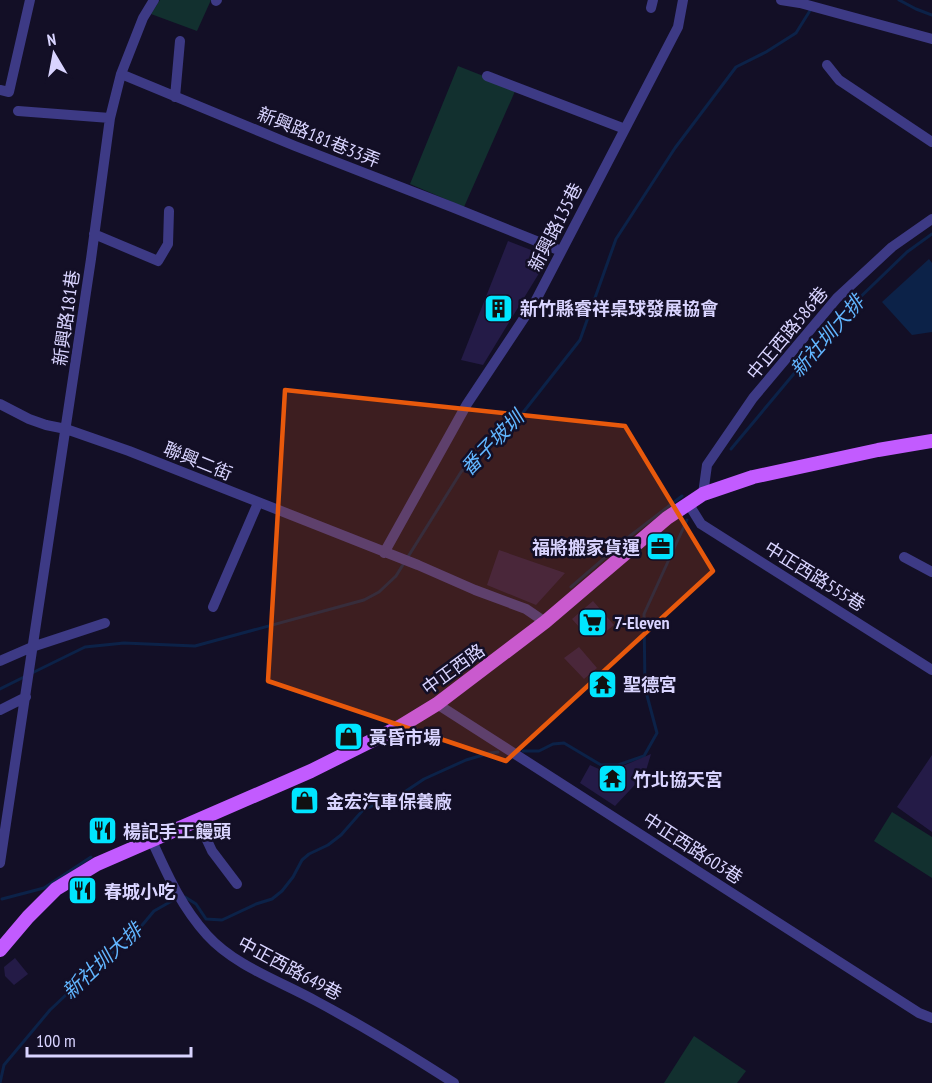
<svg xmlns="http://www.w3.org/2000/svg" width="932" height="1083" font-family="'PT Sans Narrow','Noto Sans TC',sans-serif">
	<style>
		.green { fill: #12302f }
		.water { fill: #0c2248 }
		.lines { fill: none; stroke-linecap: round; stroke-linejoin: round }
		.stream { stroke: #0c2248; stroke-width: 3 }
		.building { fill: #241b47 }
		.minor { stroke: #3d3a85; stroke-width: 10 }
		.major { stroke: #c25bff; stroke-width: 14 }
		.marked { fill: #e8590c; fill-opacity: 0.2; stroke: #e8590c; stroke-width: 4.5; stroke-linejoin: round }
		.labels { text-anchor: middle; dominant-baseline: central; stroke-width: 5; stroke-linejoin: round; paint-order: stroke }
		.street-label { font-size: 18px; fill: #d9d4ff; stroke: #130f26 }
		.poi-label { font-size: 18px; font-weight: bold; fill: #d9d4ff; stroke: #130f26; text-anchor: start }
		.water-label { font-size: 20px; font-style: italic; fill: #62b6ff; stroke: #130f26 }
	</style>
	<rect width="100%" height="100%" fill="#130f26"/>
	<path class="green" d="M160 0H211L197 31 151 14Z
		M458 66 516 89 464 207 410 184Z
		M892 812 932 837V878L874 841Z
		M694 1036 746 1071 737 1083H664Z"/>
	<path class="water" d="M929 259 932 263V332L912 335 882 302Z"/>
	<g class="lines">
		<path class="stream" d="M899 0 916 9 932 15
			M731 449 849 308 907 252 932 234
			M571 587 630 536 682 496
			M32 673 85 647 124 643 195 646 364 600 379 592 396 576 461 472 514 424 580 340 616 239 675 148 736 67 766 52 796 33 811 9
			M0 689 24 677
			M523 751H539L553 744 564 743 601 765H618L644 756 657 733 645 688 644 614 687 520
			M185 897 196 904 206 919 222 920 256 904 272 899 282 891 293 877 302 860 309 854 328 845 341 835 363 810 406 791 424 779 466 760 490 753 498 752
			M2 899 44 888 91 857
			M0 1083 4 1065 50 1010 104 959 128 942 154 911 177 898"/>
	</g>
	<path class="building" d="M508 241 549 257 483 365 461 360Z
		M499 550 565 573 536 605 487 585Z
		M593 601 614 625 604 633 600 627 588 637 572 619Z
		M579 647 597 668 584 679 564 658Z
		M651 754 645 774 615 806 580 783 590 765 601 770 618 768Z
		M932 755V832L897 807Z
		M15 958 28 974 14 985 5 976 4 967Z"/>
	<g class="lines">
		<path class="minor" d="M781 0 800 3 932 39
			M216 1 217 0
			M651 8 653 0
			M827 65 839 80 932 142
			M121 74 295 146 452 207 561 251
			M487 76 625 129
			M0 90 9 92 30 0
			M175 97 180 41
			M18 111 110 118
			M94 234 158 261 168 244 169 211
			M0 404 29 419 46 425 66 429 129 451 418 565 475 590 526 609 545 622
			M703 494 707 465 753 398 837 298 892 247 932 219
			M688 503 701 524 932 670
			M384 553 467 404 536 300 678 27 683 0
			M904 557 932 572
			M213 607 258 503
			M0 661 32 647 105 623
			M437 704 919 1013 932 1018
			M0 710 26 697
			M198 821 212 851 237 884
			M152 841C168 876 181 906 207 935 235 966 280 981 316 1001 363 1026 409 1054 454 1083
			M0 863 91 259 110 118 121 74 143 18 154 0"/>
		<path class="major" d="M0 950 28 917 56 889 97 864 311 771 401 726 437 704 545 622 667 518 703 494 753 477 878 450 932 441"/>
	</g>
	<path class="marked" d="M285 390 625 426 713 571 506 761 268 681Z"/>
	<defs>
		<symbol id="building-square" viewBox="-11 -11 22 22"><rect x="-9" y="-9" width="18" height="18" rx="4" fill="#00e5ff" stroke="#130f26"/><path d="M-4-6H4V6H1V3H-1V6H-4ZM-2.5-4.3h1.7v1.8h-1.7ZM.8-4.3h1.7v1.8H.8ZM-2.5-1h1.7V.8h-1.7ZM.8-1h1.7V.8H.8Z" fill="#111"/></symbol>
		<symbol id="office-square" viewBox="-11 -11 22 22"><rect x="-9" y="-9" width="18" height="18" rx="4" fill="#00e5ff" stroke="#130f26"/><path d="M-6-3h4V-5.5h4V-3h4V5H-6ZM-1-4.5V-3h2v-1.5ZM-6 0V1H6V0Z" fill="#111"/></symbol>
		<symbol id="supermarket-square" viewBox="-11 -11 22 22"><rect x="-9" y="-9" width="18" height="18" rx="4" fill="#00e5ff" stroke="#130f26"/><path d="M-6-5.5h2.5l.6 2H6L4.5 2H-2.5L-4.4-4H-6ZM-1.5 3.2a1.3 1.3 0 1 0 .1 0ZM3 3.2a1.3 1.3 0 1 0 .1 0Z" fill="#111"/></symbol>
		<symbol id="temple-square" viewBox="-11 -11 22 22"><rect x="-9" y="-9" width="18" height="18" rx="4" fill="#00e5ff" stroke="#130f26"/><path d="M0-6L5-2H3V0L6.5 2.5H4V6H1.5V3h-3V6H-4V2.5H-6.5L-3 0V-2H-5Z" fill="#111"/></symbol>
		<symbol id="shop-square" viewBox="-11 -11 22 22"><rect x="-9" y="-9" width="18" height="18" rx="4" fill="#00e5ff" stroke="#130f26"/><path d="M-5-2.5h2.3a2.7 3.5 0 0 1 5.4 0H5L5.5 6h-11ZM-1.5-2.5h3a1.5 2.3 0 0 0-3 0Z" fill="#111"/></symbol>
		<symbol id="restaurant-square" viewBox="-11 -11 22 22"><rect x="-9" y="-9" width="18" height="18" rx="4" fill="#00e5ff" stroke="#130f26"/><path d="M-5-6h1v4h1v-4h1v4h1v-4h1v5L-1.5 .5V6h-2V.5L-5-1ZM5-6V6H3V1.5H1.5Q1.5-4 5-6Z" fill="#111"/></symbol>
	</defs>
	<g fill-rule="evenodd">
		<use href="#building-square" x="482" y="292" width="33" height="33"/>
		<use href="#office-square" x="644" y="530" width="33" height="33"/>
		<use href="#supermarket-square" x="576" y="606" width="33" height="33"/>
		<use href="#temple-square" x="586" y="668" width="33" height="33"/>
		<use href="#shop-square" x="332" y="720" width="33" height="33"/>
		<use href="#temple-square" x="596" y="762" width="33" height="33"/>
		<use href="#shop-square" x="288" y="784" width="33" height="33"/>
		<use href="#restaurant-square" x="86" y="814" width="33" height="33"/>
		<use href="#restaurant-square" x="66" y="874" width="33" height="33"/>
	</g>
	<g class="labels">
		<g class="street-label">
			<text transform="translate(319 137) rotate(22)">新興路181巷33弄</text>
			<text transform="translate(555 227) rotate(-63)">新興路135巷</text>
			<text transform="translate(66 318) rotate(-82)">新興路181巷</text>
			<text transform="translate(787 333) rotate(-50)">中正西路586巷</text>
			<text transform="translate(198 461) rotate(22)">聯興二街</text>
			<text transform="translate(815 576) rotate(32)">中正西路555巷</text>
			<text transform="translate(453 669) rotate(-36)">中正西路</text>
			<text transform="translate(693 848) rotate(33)">中正西路603巷</text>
			<text transform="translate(290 968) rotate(28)">中正西路649巷</text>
		</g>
		<g class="poi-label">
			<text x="520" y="308">新竹縣睿祥桌球發展協會</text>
			<text x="640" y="547" text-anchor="end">福將搬家貨運</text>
			<text x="614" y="622">7-Eleven</text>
			<text x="623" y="684">聖德宮</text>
			<text x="369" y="737">黃昏市場</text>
			<text x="633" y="779">竹北協天宮</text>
			<text x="326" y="801">金宏汽車保養廠</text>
			<text x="123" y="831">楊記手工饅頭</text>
			<text x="104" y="891">春城小吃</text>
		</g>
		<g class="water-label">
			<text transform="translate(827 336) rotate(-49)">新社圳大排</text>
			<text transform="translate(492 443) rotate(-46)">番子坡圳</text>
			<text transform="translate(102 961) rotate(-43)">新社圳大排</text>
		</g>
	</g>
	<g transform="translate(54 54) rotate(350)" stroke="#130f26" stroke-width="4.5" paint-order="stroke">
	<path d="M0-4.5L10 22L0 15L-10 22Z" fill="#d9d4ff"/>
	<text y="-9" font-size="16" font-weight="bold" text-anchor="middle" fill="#d9d4ff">N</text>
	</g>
	<path d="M27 1047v9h164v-9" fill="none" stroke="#d9d4ff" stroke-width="3"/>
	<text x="36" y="1047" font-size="18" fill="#d9d4ff" stroke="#130f26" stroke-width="4.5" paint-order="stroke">100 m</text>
</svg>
